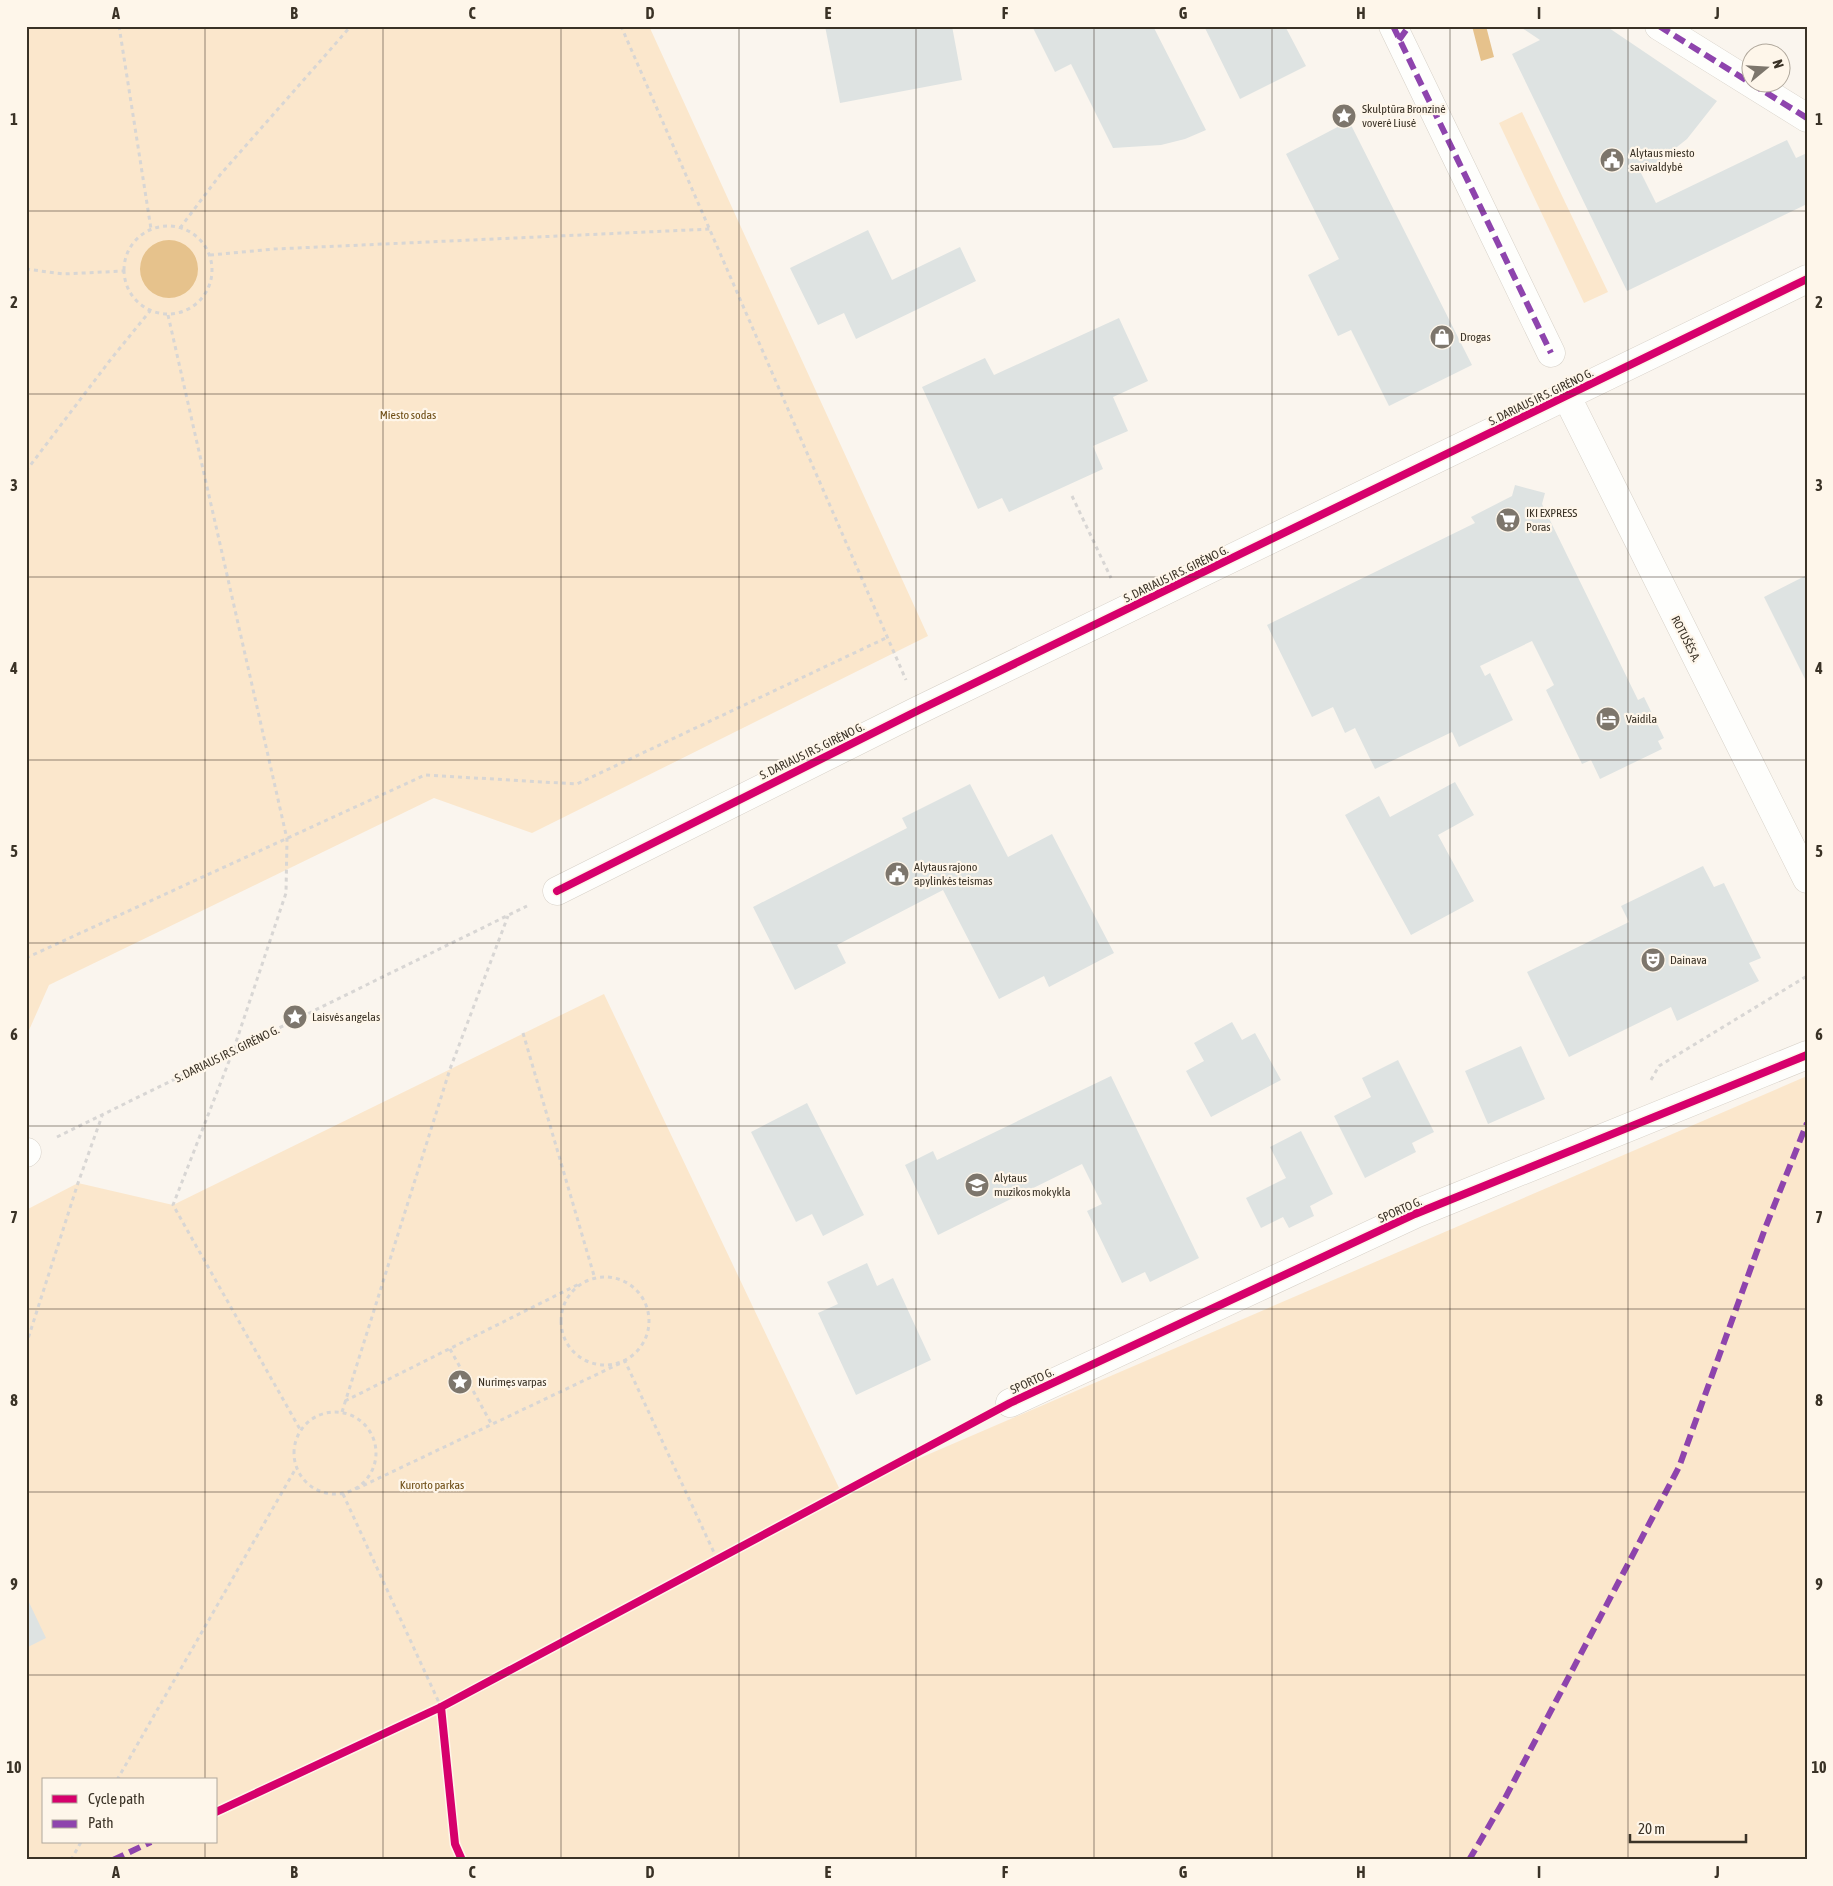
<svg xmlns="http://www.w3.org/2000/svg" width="1833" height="1886" font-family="'Asap Condensed',sans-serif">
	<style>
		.green { fill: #fbe7cc; fill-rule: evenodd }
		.water { fill: #e6c28c }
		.building { fill: #dee3e2 }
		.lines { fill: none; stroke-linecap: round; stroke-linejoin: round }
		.minor-casing { stroke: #d7d1c8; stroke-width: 29 }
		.path { stroke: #d8d6d4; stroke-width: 3; stroke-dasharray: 4 4; stroke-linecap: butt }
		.minor { stroke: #fefefc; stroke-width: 28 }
		.quiet { stroke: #8e44ad; stroke-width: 6; stroke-dasharray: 12 6; stroke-linecap: butt }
		.cycleway-casing { stroke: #fef6ea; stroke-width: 11 }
		.cycleway { stroke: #d6006c; stroke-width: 8 }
		.grid { fill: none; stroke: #3a3226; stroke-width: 1; stroke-opacity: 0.55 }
		.labels { text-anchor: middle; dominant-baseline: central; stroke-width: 4.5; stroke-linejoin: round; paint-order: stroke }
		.poi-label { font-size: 12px; fill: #3a3226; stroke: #fef6ea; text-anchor: start }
		.street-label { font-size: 12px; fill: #3a3226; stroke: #fef6ea }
		.park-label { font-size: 12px; fill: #6d4c13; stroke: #fef6ea }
		.neatline { fill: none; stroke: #3a3226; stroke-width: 2 }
		.grid-label { font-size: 16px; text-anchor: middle; font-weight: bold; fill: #3a3226 }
	</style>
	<rect width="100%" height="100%" fill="#faf5ee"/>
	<path class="green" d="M26 26H649L928 636 532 833 434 798 49 985 26 1037Z
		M1522 112 1608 292 1584 303 1499 123Z
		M604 994 841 1492 1807 1076V1860H26V1210L78 1183 173 1205ZM44 1780H216V1842H44Z"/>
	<path class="water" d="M1472 26H1486L1494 57 1481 61Z
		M140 269a29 29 0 1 1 58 0a29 29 0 1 1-58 0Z"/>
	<path class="building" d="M825 26H952L962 80 840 103Z
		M1032 26H1153L1206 130 1185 139 1161 145 1113 148 1071 64 1055 72Z
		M1204 26H1285L1306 66 1240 99Z
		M1519 26H1606L1717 101 1687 139 1658 162 1640 171 1656 203 1787 140 1796 158 1807 153V204L1627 291 1512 54 1540 40Z
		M1349 121 1472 365 1389 406 1351 330 1338 336 1308 275 1339 259 1286 154Z
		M868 230 892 280 960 247 976 281 856 339 844 313 818 325 790 268Z
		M1119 318 1148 381 1113 397 1128 431 1093 446 1103 469 1009 512 1002 498 978 509 922 387 985 358 994 375Z
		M1515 485 1545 493 1542 504 1638 700 1644 697 1664 738 1658 741 1662 749 1600 779 1591 760 1582 764 1546 690 1554 685 1532 641 1480 666 1485 676 1490 673 1513 720 1459 747 1452 732 1375 769 1355 728 1345 733 1333 707 1312 717 1267 625 1475 523 1471 517 1512 496Z
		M1807 575V683L1764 597Z
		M1455 782 1474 815 1438 835 1474 901 1411 935 1345 815 1379 796 1390 817Z
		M970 784 1008 857 1052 834 1114 953 1049 987 1044 976 999 999 943 890 837 945 846 963 795 990 753 907 907 828 902 818Z
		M1703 866 1714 887 1724 883 1761 958 1749 963 1759 981 1677 1021 1671 1007 1569 1057 1527 972 1629 922 1621 906Z
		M1232 1022 1242 1040 1255 1033 1281 1080 1211 1117 1186 1071 1204 1061 1194 1043Z
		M1521 1046 1545 1099 1488 1124 1465 1071Z
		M1398 1060 1434 1132 1412 1143 1416 1152 1365 1178 1334 1116 1371 1097 1362 1078Z
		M1111 1076 1199 1258 1150 1282 1145 1272 1122 1283 1087 1211 1102 1204 1082 1164 938 1235 905 1165 933 1151 937 1160Z
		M807 1103 864 1215 823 1236 812 1214 796 1222 751 1132Z
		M1301 1131 1333 1194 1310 1206 1314 1216 1289 1228 1283 1217 1261 1228 1246 1198 1286 1178 1270 1147Z
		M867 1263 877 1286 893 1278 931 1360 856 1395 818 1313 838 1304 827 1282Z
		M26 1596 46 1638 26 1648Z"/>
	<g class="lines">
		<defs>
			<path id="minor" d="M1393 26 1551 353
				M1659 26 1807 118
				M1567 397 1807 879
				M557 891 919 710 1807 279
				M26 1153 27 1152
				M1010 1403 1415 1214 1807 1055"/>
		</defs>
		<use href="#minor" class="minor-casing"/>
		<path class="path" d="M119 26 151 229
			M621 26 906 680
			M124 270a44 44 0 1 1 88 0a44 44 0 1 1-88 0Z
			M180 228 220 175 351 26
			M210 255 275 249 711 229
			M26 269 63 274 124 271
			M168 315 287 839 286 893 233 1051 173 1205 301 1431
			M26 471 111 359 150 311
			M1072 496 1111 578
			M26 958 425 775 577 784 888 637
			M523 1033 595 1279
			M1651 1080 1659 1066 1807 976
			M57 1137 527 906
			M561 1321a44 44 0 1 1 88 0a44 44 0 1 1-88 0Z
			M26 1345 78 1183 102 1116
			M450 1349 492 1425
			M345 1401 579 1284
			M294 1453a41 41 0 1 1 82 0a41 41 0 1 1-82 0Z
			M342 1412 450 1069 508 916
			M356 1489 625 1361 717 1559
			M343 1494 441 1707
			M117 1780 296 1468
			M71 1860 81 1842"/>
		<use href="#minor" class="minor"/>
		<path class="quiet" d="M1393 26 1551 353
			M1659 26 1807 118
			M1399 40 1409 26
			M113 1860 151 1842
			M1469 1860 1503 1802 1679 1467 1766 1226 1807 1123"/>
		<defs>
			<path id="cycleway" d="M557 891 919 710 1807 279
				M441 1707 455 1844 462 1860
				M216 1812 441 1707 1010 1403 1415 1214 1807 1055"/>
		</defs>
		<use href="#cycleway" class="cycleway-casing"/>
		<use href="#cycleway" class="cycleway"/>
	</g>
	<path class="grid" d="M205 26V1780M383 26V1860M561 26V1860M739 26V1860M916 26V1860M1094 26V1860M1272 26V1860M1450 26V1860M1628 26V1860M26 211H1807M26 394H1807M26 577H1807M26 760H1807M26 943H1807M26 1126H1807M26 1309H1807M26 1492H1807M26 1675H1807M205 1842V1860"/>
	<defs>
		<symbol id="sight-disc" viewBox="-11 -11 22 22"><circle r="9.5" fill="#7d766c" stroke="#fef6ea"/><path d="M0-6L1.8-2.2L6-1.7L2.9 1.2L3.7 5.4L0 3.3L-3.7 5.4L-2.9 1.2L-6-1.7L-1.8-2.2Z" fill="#fff"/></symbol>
		<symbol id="civic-disc" viewBox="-11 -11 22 22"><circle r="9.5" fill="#7d766c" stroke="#fef6ea"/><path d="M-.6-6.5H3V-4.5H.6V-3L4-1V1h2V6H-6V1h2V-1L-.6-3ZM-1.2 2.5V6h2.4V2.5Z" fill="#fff"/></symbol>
		<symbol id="shop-disc" viewBox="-11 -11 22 22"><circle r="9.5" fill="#7d766c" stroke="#fef6ea"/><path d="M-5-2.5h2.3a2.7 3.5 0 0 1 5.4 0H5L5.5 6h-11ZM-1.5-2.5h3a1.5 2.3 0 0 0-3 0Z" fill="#fff"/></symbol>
		<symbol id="supermarket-disc" viewBox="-11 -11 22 22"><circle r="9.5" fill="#7d766c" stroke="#fef6ea"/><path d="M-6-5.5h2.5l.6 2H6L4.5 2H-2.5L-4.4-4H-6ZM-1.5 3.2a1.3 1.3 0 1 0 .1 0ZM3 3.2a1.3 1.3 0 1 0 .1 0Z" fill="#fff"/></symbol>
		<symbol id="hotel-disc" viewBox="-11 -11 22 22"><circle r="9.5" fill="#7d766c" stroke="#fef6ea"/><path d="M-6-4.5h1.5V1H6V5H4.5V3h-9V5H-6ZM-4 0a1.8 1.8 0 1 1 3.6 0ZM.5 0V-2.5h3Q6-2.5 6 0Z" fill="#fff"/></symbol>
		<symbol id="theatre-disc" viewBox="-11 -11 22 22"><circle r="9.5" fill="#7d766c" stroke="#fef6ea"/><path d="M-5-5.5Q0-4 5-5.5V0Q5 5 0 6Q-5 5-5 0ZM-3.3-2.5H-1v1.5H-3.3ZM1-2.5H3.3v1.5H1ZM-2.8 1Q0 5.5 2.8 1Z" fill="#fff"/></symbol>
		<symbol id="school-disc" viewBox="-11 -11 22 22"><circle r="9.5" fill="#7d766c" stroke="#fef6ea"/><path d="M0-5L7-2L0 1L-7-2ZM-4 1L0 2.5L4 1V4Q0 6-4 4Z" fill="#fff"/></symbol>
	</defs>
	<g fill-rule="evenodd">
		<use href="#sight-disc" x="1330" y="102" width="28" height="28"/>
		<use href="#civic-disc" x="1598" y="146" width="28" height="28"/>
		<use href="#shop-disc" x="1428" y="323" width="28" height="28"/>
		<use href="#supermarket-disc" x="1494" y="506" width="28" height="28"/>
		<use href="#hotel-disc" x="1594" y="705" width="28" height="28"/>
		<use href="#civic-disc" x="883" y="860" width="28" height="28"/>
		<use href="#theatre-disc" x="1639" y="946" width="28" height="28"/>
		<use href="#sight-disc" x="281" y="1003" width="28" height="28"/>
		<use href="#school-disc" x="963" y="1171" width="28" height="28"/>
		<use href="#sight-disc" x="446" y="1368" width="28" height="28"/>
	</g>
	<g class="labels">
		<g class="poi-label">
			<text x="1362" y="109">Skulptūra Bronzinė<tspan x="1362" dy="14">voverė Liusė</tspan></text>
			<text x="1630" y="153">Alytaus miesto<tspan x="1630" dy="14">savivaldybė</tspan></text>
			<text x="1460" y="337">Drogas</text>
			<text x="1526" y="513">IKI EXPRESS<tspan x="1526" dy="14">Poras</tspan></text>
			<text x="1626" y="719">Vaidila</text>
			<text x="914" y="867">Alytaus rajono<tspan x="914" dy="14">apylinkės teismas</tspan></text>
			<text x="1670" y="960">Dainava</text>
			<text x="312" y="1017">Laisvės angelas</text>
			<text x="994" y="1178">Alytaus<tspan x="994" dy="14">muzikos mokykla</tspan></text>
			<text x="478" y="1382">Nurimęs varpas</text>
		</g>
		<g class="street-label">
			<text transform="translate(1541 397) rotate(-26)">S. DARIAUS IR S. GIRĖNO G.</text>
			<text transform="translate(1176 574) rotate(-26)">S. DARIAUS IR S. GIRĖNO G.</text>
			<text transform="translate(1686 639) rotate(63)">ROTUŠĖS A.</text>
			<text transform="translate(812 751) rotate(-26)">S. DARIAUS IR S. GIRĖNO G.</text>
			<text transform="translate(227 1054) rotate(-26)">S. DARIAUS IR S. GIRĖNO G.</text>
			<text transform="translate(1400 1210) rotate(-24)">SPORTO G.</text>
			<text transform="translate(1032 1381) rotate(-25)">SPORTO G.</text>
		</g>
		<g class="park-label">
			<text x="408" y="415">Miesto sodas</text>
			<text x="432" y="1485">Kurorto parkas</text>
		</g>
	</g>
	<rect width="1833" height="1886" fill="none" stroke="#fef6ea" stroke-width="55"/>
	<rect x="42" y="1778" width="175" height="65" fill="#fef6ea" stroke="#b0a89c"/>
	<rect x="52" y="1795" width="25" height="8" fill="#d6006c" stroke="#b0a89c"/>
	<text x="88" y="1804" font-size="15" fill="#3a3226">Cycle path</text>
	<rect x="52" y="1820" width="25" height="8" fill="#8e44ad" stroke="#b0a89c"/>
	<text x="88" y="1828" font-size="15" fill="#3a3226">Path</text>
	<g transform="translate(1766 68) rotate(72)"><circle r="24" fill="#fef6ea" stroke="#b0a89c"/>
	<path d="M0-4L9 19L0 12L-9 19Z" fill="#7d766c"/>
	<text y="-8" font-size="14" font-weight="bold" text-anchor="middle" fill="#3a3226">N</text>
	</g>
	<path d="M1630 1834v8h116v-8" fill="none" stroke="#3a3226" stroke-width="2.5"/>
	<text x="1638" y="1834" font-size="15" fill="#3a3226" stroke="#fef6ea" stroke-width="4" paint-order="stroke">20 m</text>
	<rect x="28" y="28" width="1778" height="1830" class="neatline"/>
	<g class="grid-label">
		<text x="116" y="19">A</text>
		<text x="294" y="19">B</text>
		<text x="472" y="19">C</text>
		<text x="650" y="19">D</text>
		<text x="828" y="19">E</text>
		<text x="1005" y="19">F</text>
		<text x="1183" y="19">G</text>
		<text x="1361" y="19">H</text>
		<text x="1539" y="19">I</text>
		<text x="1717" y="19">J</text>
		<text x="14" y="125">1</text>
		<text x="1819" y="125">1</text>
		<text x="14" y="308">2</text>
		<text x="1819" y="308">2</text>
		<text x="14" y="491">3</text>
		<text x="1819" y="491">3</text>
		<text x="14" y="674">4</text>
		<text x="1819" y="674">4</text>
		<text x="14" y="857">5</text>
		<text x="1819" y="857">5</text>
		<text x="14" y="1040">6</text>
		<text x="1819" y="1040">6</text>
		<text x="14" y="1223">7</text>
		<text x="1819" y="1223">7</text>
		<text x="14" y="1406">8</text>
		<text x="1819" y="1406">8</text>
		<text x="14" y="1590">9</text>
		<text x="1819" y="1590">9</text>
		<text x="14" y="1773">10</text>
		<text x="1819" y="1773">10</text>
		<text x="116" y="1878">A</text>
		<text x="294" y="1878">B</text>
		<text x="472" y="1878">C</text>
		<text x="650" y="1878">D</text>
		<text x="828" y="1878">E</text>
		<text x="1005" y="1878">F</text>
		<text x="1183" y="1878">G</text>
		<text x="1361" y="1878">H</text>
		<text x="1539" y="1878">I</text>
		<text x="1717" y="1878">J</text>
	</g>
</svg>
